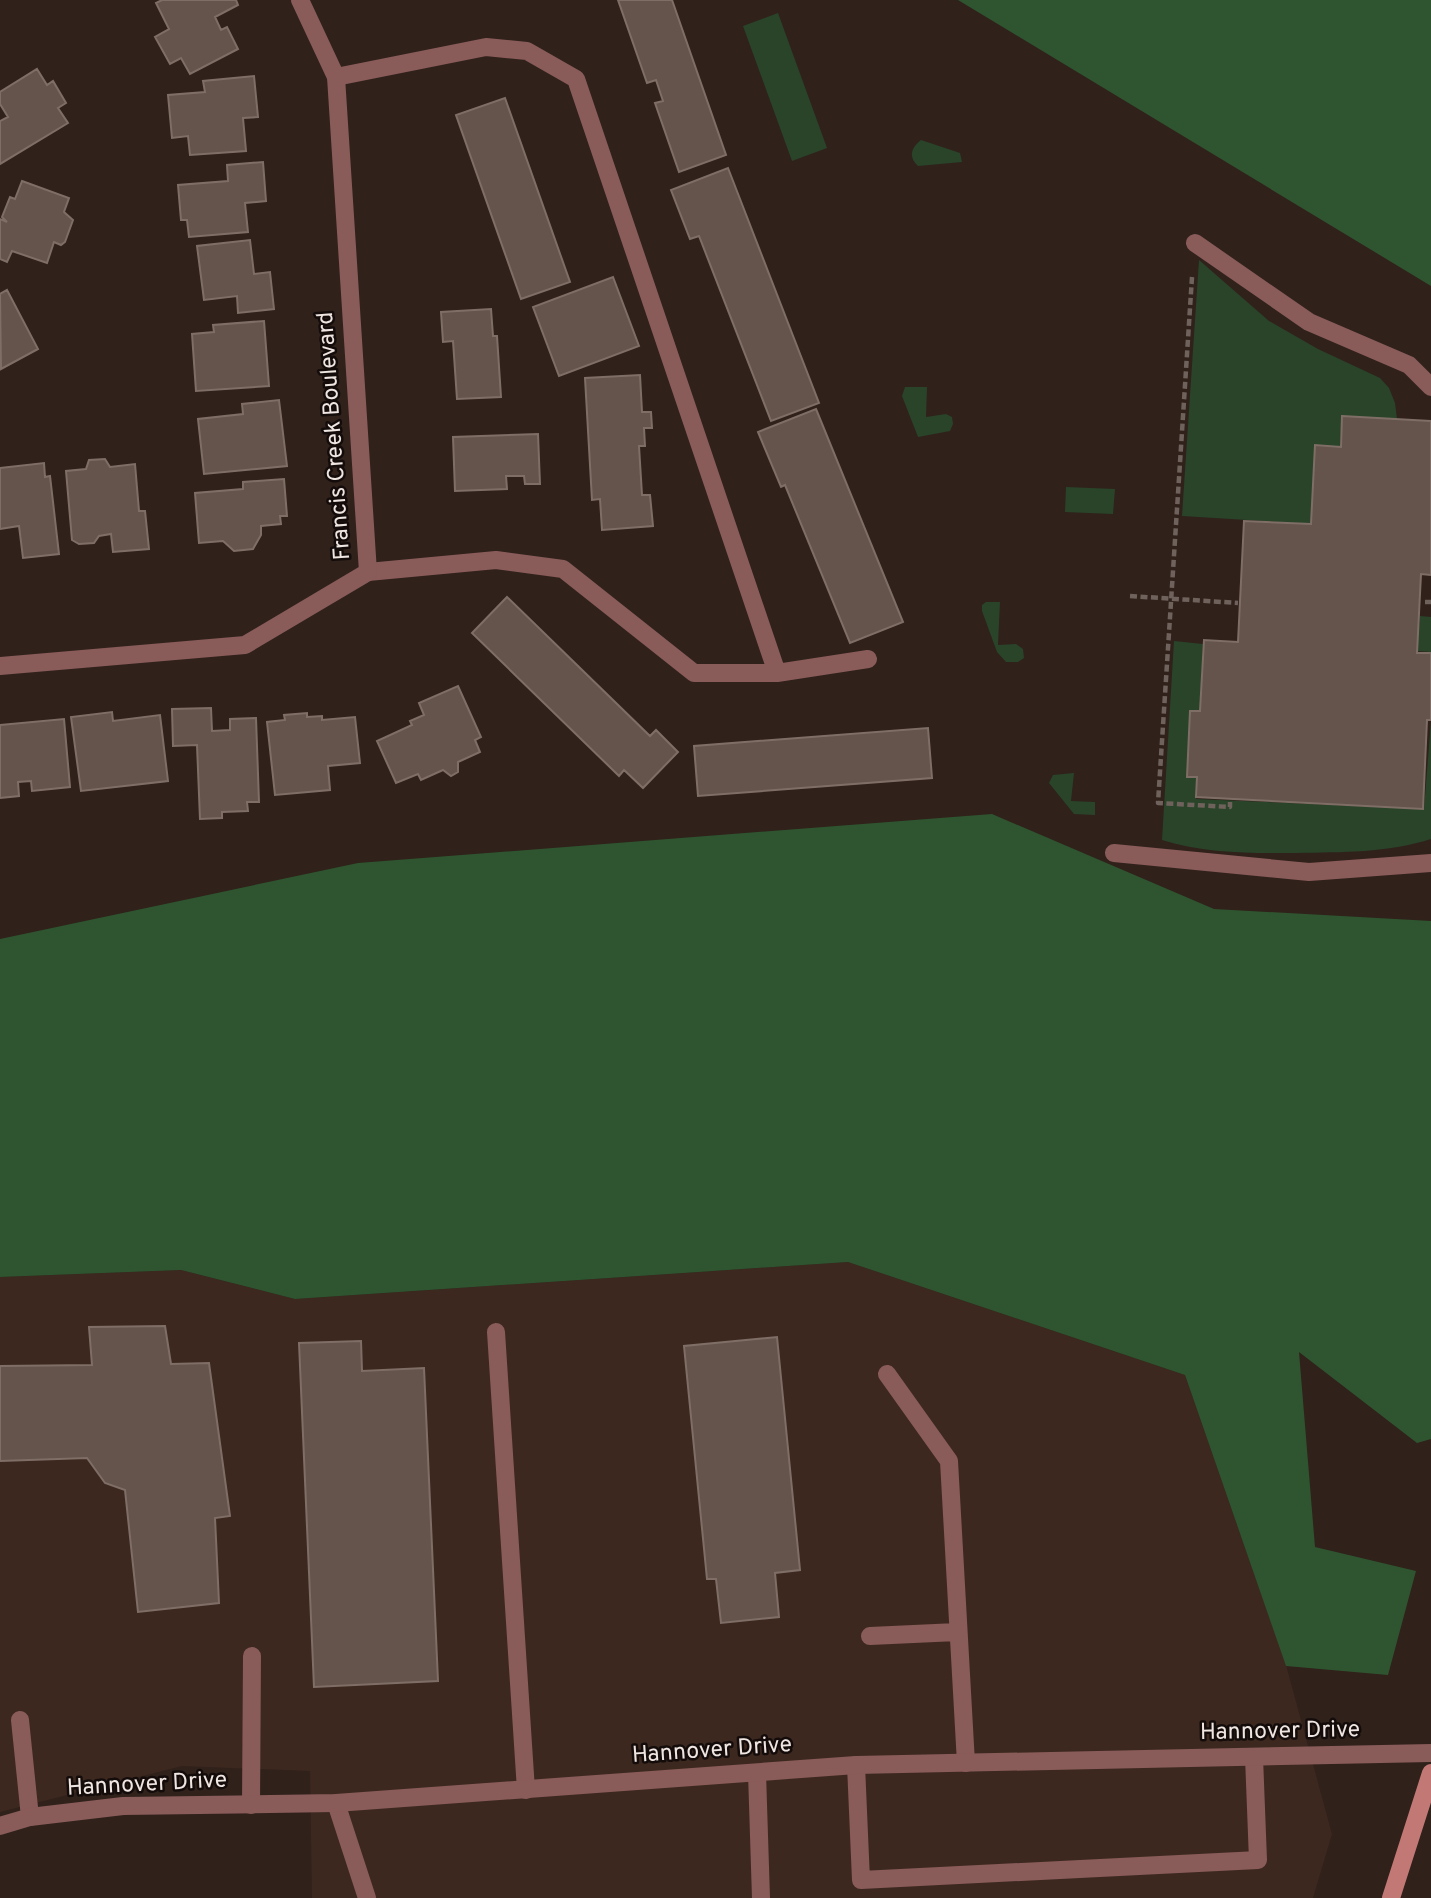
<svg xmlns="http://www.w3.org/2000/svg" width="1431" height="1898" font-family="Overpass,sans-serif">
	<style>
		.built { fill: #3c281f }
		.green { fill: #294429 }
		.forest { fill: #2e552f }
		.building { fill: #64544c; stroke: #7f6e66; stroke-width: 2 }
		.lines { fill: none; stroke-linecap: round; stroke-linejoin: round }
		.path { stroke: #6f625c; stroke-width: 4.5; stroke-dasharray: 7 3.5; stroke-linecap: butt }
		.service { stroke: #895b59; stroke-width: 18 }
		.minor { stroke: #895b59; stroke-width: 18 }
		.secondary { stroke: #c27875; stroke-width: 18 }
		.labels { text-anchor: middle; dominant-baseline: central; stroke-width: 5; stroke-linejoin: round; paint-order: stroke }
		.street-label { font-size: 23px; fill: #efe5e1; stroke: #130c0a }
	</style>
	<rect width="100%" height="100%" fill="#30211b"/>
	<path class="built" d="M848 1262 1185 1375 1286 1665 1332 1834 1313 1898H312L310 1771 182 1766 0 1812V1277L181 1270 295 1299Z"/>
	<path class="green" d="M778 13 827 148 792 161 743 26Z
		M921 140 960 153 962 162 918 166C908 157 911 148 921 140Z
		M1199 260 1269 321 1318 349 1380 378 1389 388 1395 403 1397 419 1342 416 1340 447 1315 446 1311 524 1182 516Z
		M905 387H927L926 417 946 414 952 417 953 424 950 431 918 437 902 396Z
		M1066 487 1115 489 1113 514 1065 512Z
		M986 602H1000L998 645 1016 644 1023 649 1024 658 1018 662H1006L997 652 982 611V605Z
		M1420 616 1431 617V652L1417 651Z
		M1174 641 1203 644 1200 710H1190L1187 777 1196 778V799L1424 809 1431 721V839C1387 853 1342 852 1296 853 1252 853 1205 854 1162 840Z
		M1074 773 1071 801 1095 802V815L1074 814 1049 783 1053 775Z"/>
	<path class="forest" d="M958 0H1431V286Z
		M992 814 1214 909 1431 921V1439L1417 1443 1299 1352 1315 1547 1416 1571 1388 1675 1286 1666 1185 1375 848 1262 295 1299 181 1270 0 1277V939L358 863Z"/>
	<path class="building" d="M162 0H236L238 5 215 17 221 30 227 27 238 49 190 74 181 58 170 64 155 37 169 29 156 3Z
		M618 0H672L726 155 679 172 655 103 663 101 656 80 647 83Z
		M37 69 47 85 53 81 66 103 58 108 68 123 0 164V121L8 117 0 104V92Z
		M254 76 258 117 243 118 246 151 190 155 188 136 172 138 168 95 205 92 203 81Z
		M505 98 570 282 521 299 456 115Z
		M263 162 266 201 245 203 248 232 189 237 187 220H181L178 185 228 181 227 165Z
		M728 168 819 403 771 421 699 236 690 239 671 190Z
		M22 181 69 198 64 212 73 220 65 242 61 245 54 242 47 263 12 251 7 262 0 259V219L7 222 2 217 10 197 15 199Z
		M250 240 254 274 270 272 274 309 238 313 237 296 204 300 197 246Z
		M613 277 639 346 559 376 533 307Z
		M7 290 38 349 1 369 0 294Z
		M491 309 493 336H497L501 397 457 399 453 341 443 342 441 312Z
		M264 321 269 386 196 391 192 334 214 332 213 325Z
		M640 375 642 412H651L652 428H644L645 446H639L642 495H650L653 526 602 530 600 499 592 500 585 378Z
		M279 400 287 466 204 474 198 419 243 414 242 404Z
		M816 409 903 622 850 643 785 485 781 487 758 432Z
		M1342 416 1431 421V575L1421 574 1417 653H1431V720H1427L1423 809 1196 797 1197 777H1187L1190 711H1200L1204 640 1238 642 1244 521 1311 524 1315 445 1341 447Z
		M538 434 540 484H525L524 476H506L507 489 455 491 453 437Z
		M105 459 110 467 135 464 139 511H145L149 549 113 552 111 534 99 536 94 543 79 544 72 540 66 471 86 469 89 460Z
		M44 463 45 477 50 476 59 554 23 558 19 526 0 529V468Z
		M284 479 287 516H280L281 524 261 526V535L253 549 234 551 223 541 199 543 195 493 243 489V482Z
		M507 597 650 736 656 730 678 752 643 788 624 770 619 776 472 633Z
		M458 686 481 737 475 740 480 752 458 762V772L451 776 443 770 421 780 418 774 396 783 377 741 412 725 410 721 424 715 419 703Z
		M211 708 212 731 230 730V719L256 718 259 802H247L248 811 222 812V818L200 819 197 745 173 746 172 709Z
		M112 712 113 721 160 715 168 781 81 791 71 717Z
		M307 713V717L322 716V720L355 717 360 763 328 766 330 790 275 795 267 722 285 720 284 715Z
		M64 719 70 787 32 791 31 781 18 782 19 796 0 798V725Z
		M928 728 932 778 698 796 694 746Z
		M165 1326 171 1364 209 1363 230 1516 215 1518 219 1603 138 1612 125 1490 105 1483 87 1458 0 1461V1366L92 1365 89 1327Z
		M777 1337 800 1570 775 1573 779 1617 721 1623 716 1579H707L684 1346Z
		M361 1341 362 1371 424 1368 438 1681 314 1687 299 1343Z"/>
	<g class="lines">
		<path class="path" d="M1192 277 1158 803 1230 807V802
			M1130 596 1238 603
			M1425 602H1431"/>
		<path class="service" d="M336 77 486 47 527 51 576 79 777 673
			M1195 243 1309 322 1409 365 1431 387
			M368 572 496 560 563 569 694 673H777L868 659
			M1114 853 1309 872 1431 863
			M496 1332 526 1790
			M887 1374 949 1461 966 1763
			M870 1636 957 1632
			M20 1720 30 1817
			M856 1765 861 1880 1258 1860 1254 1757
			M757 1773 761 1898
			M336 1803 367 1898
			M251 1805 252 1656"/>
		<path class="minor" d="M0 666 245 645 368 572 336 77 300 0
			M0 1826 30 1817 123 1806 336 1803 856 1765 1431 1753"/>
		<path class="secondary" d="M1391 1898 1431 1773"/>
	</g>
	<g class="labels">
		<g class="street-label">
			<text transform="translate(335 436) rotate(-94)">Francis Creek Boulevard</text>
			<text transform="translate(1280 1732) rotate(-1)">Hannover Drive</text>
			<text transform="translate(712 1751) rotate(-4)">Hannover Drive</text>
			<text transform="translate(147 1785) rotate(-3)">Hannover Drive</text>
		</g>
	</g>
</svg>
